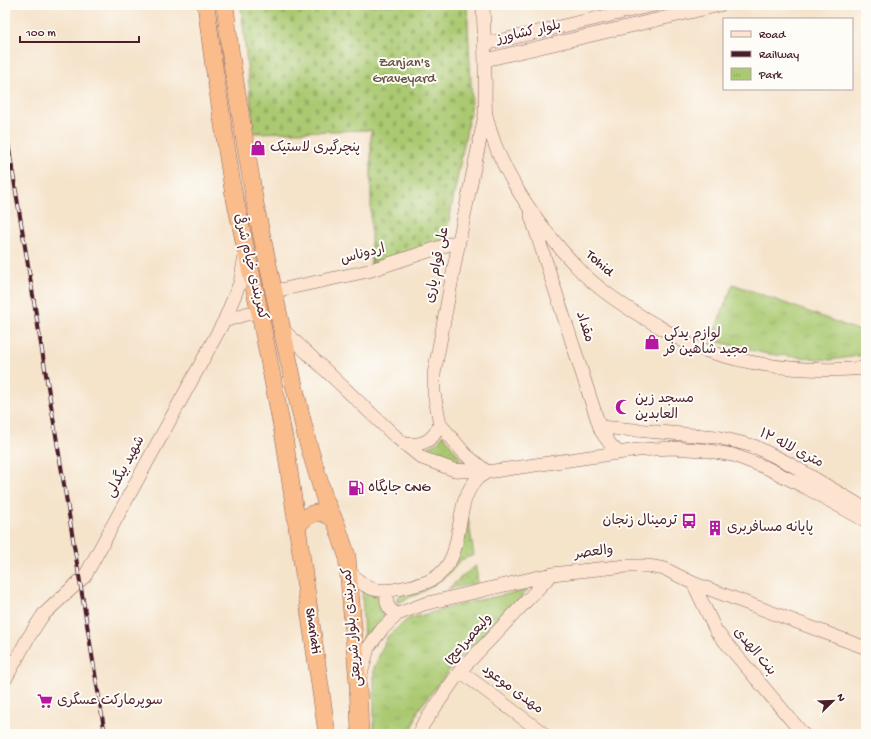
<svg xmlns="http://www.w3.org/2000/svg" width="871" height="739" font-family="'Gochi Hand','Playpen Sans Arabic',sans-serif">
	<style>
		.grass { fill: url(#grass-dots); stroke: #7a744e }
		.cemetery { fill: url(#cemetery-stones); stroke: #7a744e }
		.park { fill: url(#park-tufts); stroke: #7a744e }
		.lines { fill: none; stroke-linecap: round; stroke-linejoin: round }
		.secondary-casing { stroke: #866463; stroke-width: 14 }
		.highway-casing { stroke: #866463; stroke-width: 18 }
		.secondary { stroke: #fde4d0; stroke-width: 13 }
		.highway { stroke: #f9bc8a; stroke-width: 17 }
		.rail-casing { stroke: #4a1f2b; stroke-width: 4 }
		.rail { stroke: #fdfcf7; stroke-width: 2.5; stroke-dasharray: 8; stroke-linecap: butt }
		.labels { text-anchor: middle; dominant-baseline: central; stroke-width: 4; stroke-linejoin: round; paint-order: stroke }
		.street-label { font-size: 14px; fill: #4a1f2b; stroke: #fdfcf7 }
		.park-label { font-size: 14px; fill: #675240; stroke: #fdfcf7 }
		.poi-label { font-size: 14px; fill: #4a1f2b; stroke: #fdfcf7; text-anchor: start }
	</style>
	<defs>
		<pattern id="grass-dots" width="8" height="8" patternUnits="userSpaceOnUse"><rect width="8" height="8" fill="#aac971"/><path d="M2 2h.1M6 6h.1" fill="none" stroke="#94ac62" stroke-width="1.8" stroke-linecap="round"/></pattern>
		<pattern id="cemetery-stones" width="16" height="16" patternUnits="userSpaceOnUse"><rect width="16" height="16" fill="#aac971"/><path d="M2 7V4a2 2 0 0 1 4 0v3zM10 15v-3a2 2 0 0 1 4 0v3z" fill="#94ac62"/></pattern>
		<pattern id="park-tufts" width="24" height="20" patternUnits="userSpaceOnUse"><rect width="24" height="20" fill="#aac971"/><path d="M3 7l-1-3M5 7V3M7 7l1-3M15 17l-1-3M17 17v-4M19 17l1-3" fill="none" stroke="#94ac62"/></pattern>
	</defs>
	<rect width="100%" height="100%" fill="#fdfcf7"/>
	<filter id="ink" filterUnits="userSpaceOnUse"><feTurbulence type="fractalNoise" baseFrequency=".025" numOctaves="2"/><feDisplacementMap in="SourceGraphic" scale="8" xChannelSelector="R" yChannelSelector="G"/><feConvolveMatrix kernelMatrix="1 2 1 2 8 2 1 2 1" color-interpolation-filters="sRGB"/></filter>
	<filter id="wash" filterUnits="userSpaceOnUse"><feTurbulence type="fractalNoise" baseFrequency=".012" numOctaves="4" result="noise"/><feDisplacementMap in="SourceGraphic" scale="16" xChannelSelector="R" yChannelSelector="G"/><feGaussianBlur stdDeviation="0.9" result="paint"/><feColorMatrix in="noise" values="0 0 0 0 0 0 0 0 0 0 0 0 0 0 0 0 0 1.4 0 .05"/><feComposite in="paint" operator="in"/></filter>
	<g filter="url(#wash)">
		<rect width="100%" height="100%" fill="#f5e3ca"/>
		<path class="grass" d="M443 434 463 462C447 461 435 456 421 448 432 447 438 444 443 434Z
			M468 518 474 555 461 560 450 573 435 584 422 592 398 603 396 599 400 595 415 588 462 545Z
			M476 566 478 583 448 589 465 574Z
			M362 591 380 597 387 616 371 632 364 643Z"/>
		<path class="cemetery" d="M241 5H467L472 103 445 241 371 265V130L254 133Z"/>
		<path class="park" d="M733 284 866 333 865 355 830 360 767 354 711 340Z
			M528 590 456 662 418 710 411 734H374V668L387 637 408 619 474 601Z"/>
	</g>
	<g filter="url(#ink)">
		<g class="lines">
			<defs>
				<path id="secondary" d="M483 5C484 28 485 52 485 75 486 88 484 102 486 115 498 170 539 227 577 267 598 290 631 311 658 326 672 335 688 345 704 350 756 367 811 373 866 368
					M485 44 654 5
					M485 60 720 5
					M531 216 601 431 610 444 619 453
					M275 291 368 271 459 241
					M224 321 249 313 260 314
					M283 330 396 437 422 458 454 470 487 472 638 450 672 448 703 450 733 455 767 468 807 488 866 521
					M600 427 717 437 754 446 790 464 866 509
					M404 444C423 446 433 441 440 424
					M348 569C362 587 374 594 398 589 409 586 423 585 433 579 469 558 450 507 477 479 480 476 484 474 487 472L465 454 440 424 434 393V374L459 241 485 115
					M693 583 716 631 803 734
					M389 590C384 601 387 610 398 614
					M460 671 544 734
					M360 678 368 648 382 629 398 614 424 604 552 574 626 566H648L665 569 693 583 866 648
					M5 680 28 638 43 615 85 576 224 321 240 283 245 256
					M421 734 422 726 460 671 552 574"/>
				<path id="highway" d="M206 5 213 60 233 190 260 314 285 443 327 734
					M225 5 231 57 256 209 294 385 307 440 325 500 337 526 347 556 358 683 360 734
					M297 528C302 518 316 508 327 515 330 516 333 519 335 521"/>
			</defs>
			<use href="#secondary" class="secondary-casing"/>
			<use href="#highway" class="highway-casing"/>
			<use href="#secondary" class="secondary"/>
			<use href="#highway" class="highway"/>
			<defs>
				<path id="rail" d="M5 125 105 734"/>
			</defs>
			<use href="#rail" class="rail-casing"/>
			<use href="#rail" class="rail"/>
		</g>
	</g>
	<defs>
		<symbol id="shop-bare" viewBox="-9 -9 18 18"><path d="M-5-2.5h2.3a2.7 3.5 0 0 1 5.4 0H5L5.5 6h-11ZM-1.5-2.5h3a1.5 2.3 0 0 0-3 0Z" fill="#b5179e" stroke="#fdfcf7" stroke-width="2.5" paint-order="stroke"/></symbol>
		<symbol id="mosque-bare" viewBox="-9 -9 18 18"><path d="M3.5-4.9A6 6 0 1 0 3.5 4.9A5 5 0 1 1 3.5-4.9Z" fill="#b5179e" stroke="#fdfcf7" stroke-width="2.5" paint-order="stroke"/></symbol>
		<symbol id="fuel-bare" viewBox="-9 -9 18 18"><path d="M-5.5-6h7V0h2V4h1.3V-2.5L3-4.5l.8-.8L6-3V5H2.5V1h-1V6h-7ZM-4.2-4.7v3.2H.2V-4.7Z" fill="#b5179e" stroke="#fdfcf7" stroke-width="2.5" paint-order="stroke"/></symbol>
		<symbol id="bus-bare" viewBox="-9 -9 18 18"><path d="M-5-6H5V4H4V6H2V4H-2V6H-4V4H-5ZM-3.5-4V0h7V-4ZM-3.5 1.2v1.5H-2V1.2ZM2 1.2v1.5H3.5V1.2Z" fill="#b5179e" stroke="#fdfcf7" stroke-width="2.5" paint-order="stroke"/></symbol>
		<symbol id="building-bare" viewBox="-9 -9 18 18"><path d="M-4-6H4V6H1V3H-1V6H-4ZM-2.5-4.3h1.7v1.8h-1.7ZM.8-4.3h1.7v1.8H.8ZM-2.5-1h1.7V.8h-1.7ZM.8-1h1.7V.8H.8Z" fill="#b5179e" stroke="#fdfcf7" stroke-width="2.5" paint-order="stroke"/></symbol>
		<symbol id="supermarket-bare" viewBox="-9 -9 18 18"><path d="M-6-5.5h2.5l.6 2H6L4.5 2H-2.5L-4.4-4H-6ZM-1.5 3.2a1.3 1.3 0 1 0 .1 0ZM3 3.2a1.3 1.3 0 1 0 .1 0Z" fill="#b5179e" stroke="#fdfcf7" stroke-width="2.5" paint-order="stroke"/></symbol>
	</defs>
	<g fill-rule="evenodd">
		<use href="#shop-bare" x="247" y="137" width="22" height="22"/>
		<use href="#shop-bare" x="641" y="331" width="22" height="22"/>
		<use href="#mosque-bare" x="612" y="396" width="22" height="22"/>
		<use href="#fuel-bare" x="345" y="477" width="22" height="22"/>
		<use href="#bus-bare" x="678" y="510" width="22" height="22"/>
		<use href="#building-bare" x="704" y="517" width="22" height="22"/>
		<use href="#supermarket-bare" x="34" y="690" width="22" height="22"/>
	</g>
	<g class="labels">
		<g class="street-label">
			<text transform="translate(529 33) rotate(-13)">بلوار کشاورز</text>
			<text transform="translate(363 255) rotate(-15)">اردوناس</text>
			<text transform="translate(599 264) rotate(42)">Tohid</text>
			<text transform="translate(438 265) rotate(-79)">علی قوام یاری</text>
			<text transform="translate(250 267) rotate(77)">کمربندی خیام شرقی</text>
			<text transform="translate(584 327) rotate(72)">مقداد</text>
			<text transform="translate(791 449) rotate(27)">۱۲ متری لاله</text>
			<text transform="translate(126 467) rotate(-62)">شهید بیگدلی</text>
			<text transform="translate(594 553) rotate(-7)">والعصر</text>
			<text transform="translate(353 627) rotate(-95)">کمربندی بلوار شریعتی</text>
			<text transform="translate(312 631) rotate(82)">Shariati</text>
			<text transform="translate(469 640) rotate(-48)">ولیعصر(عج)</text>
			<text transform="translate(754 652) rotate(50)">بنت الهدی</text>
			<text transform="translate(512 690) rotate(37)">مهدی موعود</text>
		</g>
		<g class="park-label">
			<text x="404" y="63">Zanjan's<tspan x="404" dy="16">Graveyard</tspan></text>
		</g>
		<g class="poi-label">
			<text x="270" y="148">پنچرگیری لاستیک</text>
			<text x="664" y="334">لوازم یدکی<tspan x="664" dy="16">مجید شاهین فر</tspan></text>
			<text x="635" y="399">مسجد زین<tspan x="635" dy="16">العابدین</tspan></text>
			<text x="368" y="488">جایگاه CNG</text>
			<text x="677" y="521" text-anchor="end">ترمینال زنجان</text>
			<text x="727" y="528">پایانه مسافربری</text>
			<text x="57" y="701">سوپرمارکت عسگری</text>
		</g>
	</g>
	<rect width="871" height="739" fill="none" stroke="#fdfcf7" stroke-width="20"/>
	<rect x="723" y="18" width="130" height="72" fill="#fdfcf7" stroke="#b5a4a5"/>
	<rect x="731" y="31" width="20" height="6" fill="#fde4d0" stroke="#b5a4a5"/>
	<text x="759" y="38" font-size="12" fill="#4a1f2b">Road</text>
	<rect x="731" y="51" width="20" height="6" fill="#4a1f2b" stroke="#b5a4a5"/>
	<text x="759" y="58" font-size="12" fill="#4a1f2b">Railway</text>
	<rect x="731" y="68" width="20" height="12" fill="url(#park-tufts)" stroke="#b5a4a5"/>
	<text x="759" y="78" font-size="12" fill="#4a1f2b">Park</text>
	<g transform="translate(833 701) rotate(67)" stroke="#fdfcf7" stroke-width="3" paint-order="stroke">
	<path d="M0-3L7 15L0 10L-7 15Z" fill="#4a1f2b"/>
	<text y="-6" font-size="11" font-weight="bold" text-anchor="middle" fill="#4a1f2b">N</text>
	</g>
	<path d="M20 36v6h119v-6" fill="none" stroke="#4a1f2b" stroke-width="2"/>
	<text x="26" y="36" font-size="12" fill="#4a1f2b" stroke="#fdfcf7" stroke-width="3" paint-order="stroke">100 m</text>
</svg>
